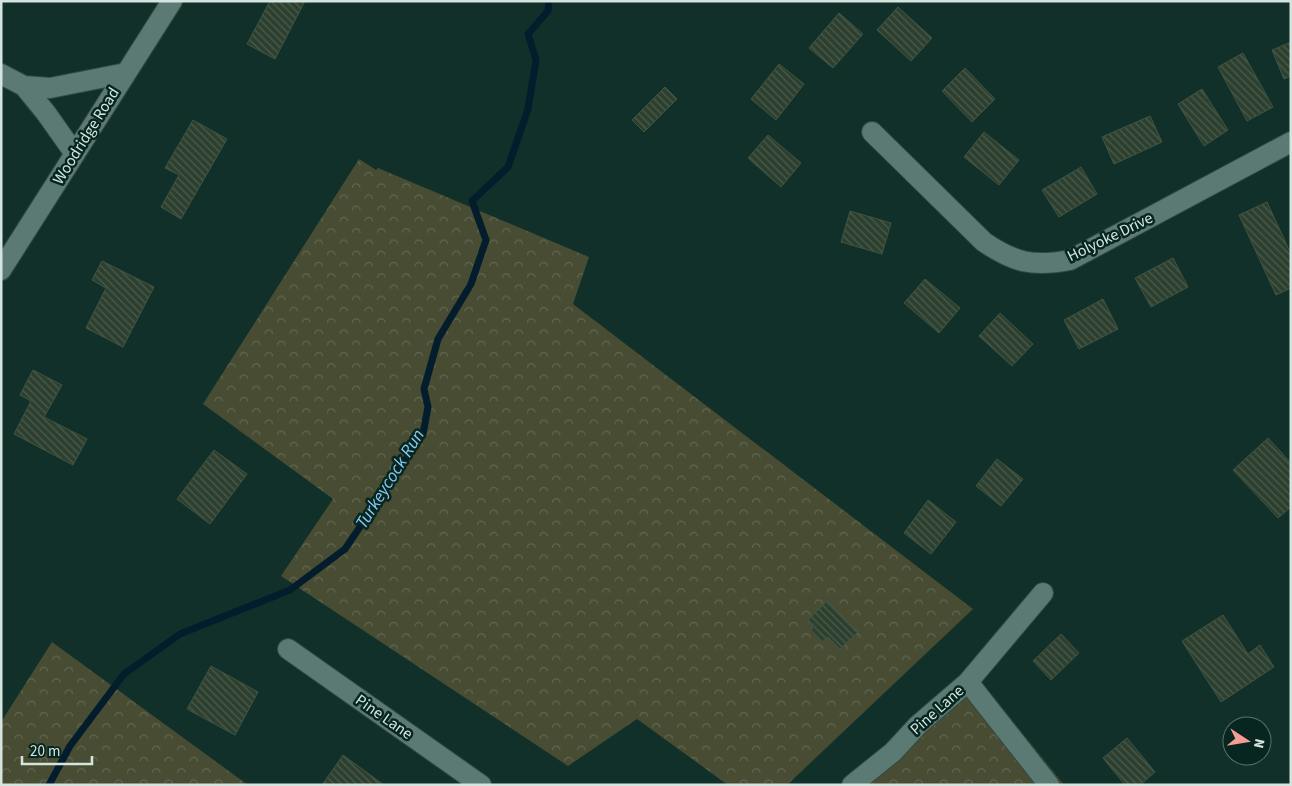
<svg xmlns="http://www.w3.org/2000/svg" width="1292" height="786" font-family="'Source Sans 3',sans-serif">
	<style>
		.forest { fill: url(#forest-crowns) }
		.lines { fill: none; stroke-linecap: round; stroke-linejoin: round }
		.stream { stroke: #031d2d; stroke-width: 7 }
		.building { fill: url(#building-back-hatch); stroke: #405442 }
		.street-casing { stroke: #334944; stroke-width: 22 }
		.street { stroke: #5b7a73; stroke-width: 20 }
		.labels { text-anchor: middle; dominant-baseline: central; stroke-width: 5; stroke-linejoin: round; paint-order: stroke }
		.street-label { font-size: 16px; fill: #d4e5e0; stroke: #072620 }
		.water-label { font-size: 18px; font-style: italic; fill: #8bc8f3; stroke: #072620 }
	</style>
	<defs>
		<pattern id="forest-crowns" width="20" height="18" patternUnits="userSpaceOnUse" patternTransform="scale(1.25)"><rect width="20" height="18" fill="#474c33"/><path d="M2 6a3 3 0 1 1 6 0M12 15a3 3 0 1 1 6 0" fill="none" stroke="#616650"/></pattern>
		<pattern id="building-back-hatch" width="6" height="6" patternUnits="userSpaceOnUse" patternTransform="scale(1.25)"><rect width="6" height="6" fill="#2d402f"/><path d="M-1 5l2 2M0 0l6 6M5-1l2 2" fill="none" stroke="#4b5b4d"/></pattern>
	</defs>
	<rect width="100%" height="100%" fill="#12302a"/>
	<path class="forest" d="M359 159 376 170 378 168 589 257 573 304 973 609 787 785H728L637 719 568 766 281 576 333 499 203 404Z
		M52 642 248 785H1V722Z
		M978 678 1064 785H866Z"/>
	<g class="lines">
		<path class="stream" d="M49 785 70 746 124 674 180 634 290 590 345 549 423 434 428 407 424 389 438 339 471 284 486 240 472 201 508 167 528 109 536 60 528 34 548 11 549 1"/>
	</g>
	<path class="building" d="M270 1H305L275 59 247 44Z
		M898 7 932 38 911 61 877 30Z
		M839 13 863 34 833 68 809 48Z
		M1291 42V76L1284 79 1272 50Z
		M1243 53 1273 107 1247 121 1218 67Z
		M779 64 804 84 776 120 751 99Z
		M965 68 995 99 972 122 942 91Z
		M665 87 677 99 644 132 632 120Z
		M1202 89 1228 130 1204 146 1178 104Z
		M1150 116 1162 142 1114 164 1102 137Z
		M193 120 227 139 181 219 161 207 179 175 165 168Z
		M984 132 1019 160 999 185 964 157Z
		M768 135 801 163 781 187 748 158Z
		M1081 167 1097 194 1059 217 1042 190Z
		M1267 202 1291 254V288L1276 295 1239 215Z
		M850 211 891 223 882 254 841 242Z
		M1173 258 1188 287 1151 307 1135 278Z
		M102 261 154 287 123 347 86 328 106 288 92 280Z
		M925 279 960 308 939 333 904 303Z
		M1103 299 1118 329 1079 349 1064 320Z
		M1000 313 1033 344 1012 366 979 336Z
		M33 370 62 385 44 417 87 439 73 465 14 434 31 401 20 395Z
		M1268 438 1291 463V507L1278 518 1233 470Z
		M214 450 247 474 210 524 177 499Z
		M997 459 1023 479 1001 506 976 486Z
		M928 500 956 522 931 554 904 533Z
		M827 601 858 632 840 649 828 637 822 642 811 630 813 628 807 621Z
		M1223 615 1248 654 1260 645 1274 667 1221 702 1182 641Z
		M1061 634 1079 653 1051 680 1033 661Z
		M211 666 258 692 235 735 187 709Z
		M1127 738 1155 772 1140 785H1125L1103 758Z
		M343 755 384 785H322Z"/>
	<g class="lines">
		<defs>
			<path id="street" d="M1 74 24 86 46 113 75 154
				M24 86 50 88 126 73
				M872 132 984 242C1015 263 1033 267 1070 260L1291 142
				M1 270 172 1
				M288 649 481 785
				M968 682 1049 785
				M852 785 893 752 918 725 968 682 1043 593"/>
		</defs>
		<use href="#street" class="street-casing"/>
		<use href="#street" class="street"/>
	</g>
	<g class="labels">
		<g class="street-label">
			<text transform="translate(86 136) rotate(-58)">Woodridge Road</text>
			<text transform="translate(1110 237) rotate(-26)">Holyoke Drive</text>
			<text transform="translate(937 710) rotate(-42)">Pine Lane</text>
			<text transform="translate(384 717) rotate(35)">Pine Lane</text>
		</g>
		<g class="water-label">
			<text transform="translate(390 479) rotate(-58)">Turkeycock Run</text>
		</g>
	</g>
	<rect width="1292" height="786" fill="none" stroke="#d4e5e0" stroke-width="5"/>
	<g transform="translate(1247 741) rotate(102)"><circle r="24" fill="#072620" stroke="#59726d"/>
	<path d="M0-4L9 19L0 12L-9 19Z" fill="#f59c94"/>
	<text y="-8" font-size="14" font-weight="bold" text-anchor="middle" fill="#d4e5e0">N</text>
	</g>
	<path d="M22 756v8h70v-8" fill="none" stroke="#d4e5e0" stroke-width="2.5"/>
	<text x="30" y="756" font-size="15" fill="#d4e5e0" stroke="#072620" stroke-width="4" paint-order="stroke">20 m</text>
</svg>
